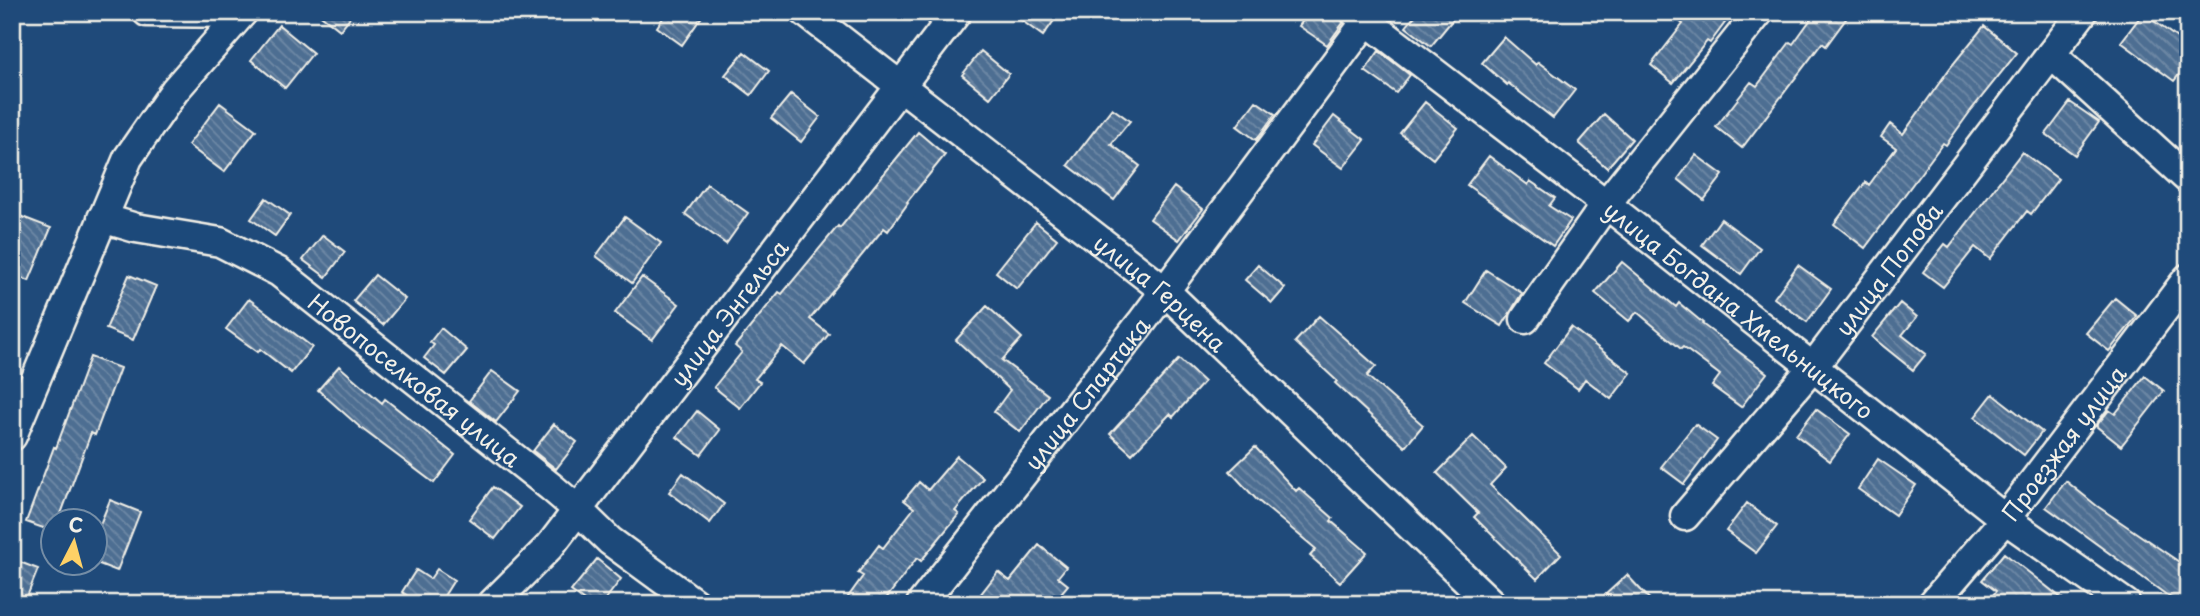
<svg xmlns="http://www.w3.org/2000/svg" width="2200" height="616" font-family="'Playpen Sans',sans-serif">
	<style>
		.building { fill: url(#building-back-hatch); stroke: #f4f1e8; stroke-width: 2 }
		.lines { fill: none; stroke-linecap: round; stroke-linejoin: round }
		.minor-casing { stroke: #f4f1e8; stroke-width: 33 }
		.minor { stroke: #1f4a7a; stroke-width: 28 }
		.labels { text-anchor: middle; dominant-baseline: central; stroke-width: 7; stroke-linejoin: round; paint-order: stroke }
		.street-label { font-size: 23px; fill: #f4f1e8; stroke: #1f4a7a }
	</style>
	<defs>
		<pattern id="building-back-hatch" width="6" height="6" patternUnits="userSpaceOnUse" patternTransform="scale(1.75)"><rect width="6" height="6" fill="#4d6e92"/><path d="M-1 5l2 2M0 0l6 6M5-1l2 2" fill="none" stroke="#708aa6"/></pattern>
	</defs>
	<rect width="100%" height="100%" fill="#1f4a7a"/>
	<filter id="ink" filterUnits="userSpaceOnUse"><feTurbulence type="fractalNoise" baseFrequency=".0143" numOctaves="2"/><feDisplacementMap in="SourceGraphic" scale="14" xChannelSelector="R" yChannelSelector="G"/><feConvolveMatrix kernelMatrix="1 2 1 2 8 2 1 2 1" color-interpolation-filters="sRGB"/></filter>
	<g filter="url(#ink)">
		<path class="building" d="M317 12H354L340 30Z
			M667 12H705L682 45 657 27Z
			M1010 12H1060L1043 36Z
			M1309 12H1339L1343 23 1327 45 1299 26Z
			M1418 12H1459L1431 46 1406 27Z
			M1667 12H1733L1710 43 1707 41 1673 83 1651 65 1683 24Z
			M1816 12H1851L1826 46 1822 43 1742 148 1716 127 1751 82 1757 86 1790 42 1793 44Z
			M2143 13 2188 46V64L2174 81 2121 42Z
			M279 25 313 53 285 88 251 60Z
			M1984 26 2017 53 1972 109 1946 145 1943 143 1865 248 1834 224 1866 182 1869 185 1896 148 1881 137 1890 124 1903 134 1950 68Z
			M1504 37 1536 65 1538 62 1575 90 1553 118 1508 83 1507 85 1482 63Z
			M981 51 1009 74 990 98 962 75Z
			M1379 51 1410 75 1396 93 1365 71Z
			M744 52 769 71 751 95 725 75Z
			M791 94 820 117 801 142 771 118Z
			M1256 101 1275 114 1256 140 1237 126Z
			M1425 102 1458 128 1433 159 1400 133Z
			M2070 102 2099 122 2075 155 2046 134Z
			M220 103 256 130 224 172 188 145Z
			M1112 108 1130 121 1111 144 1140 166 1114 200 1068 165Z
			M1604 114 1632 139 1607 168 1579 143Z
			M1334 116 1365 140 1343 168 1312 145Z
			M918 132 945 155 907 202 908 203 888 231 884 228 810 319 829 334 804 364 782 346 755 379 760 382 740 408 714 387 742 352 735 346 779 292 782 294 838 226 840 228Z
			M2022 152 2058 179 2031 214 2027 211 1990 259 1975 247 1943 287 1923 272 1945 244 1949 247Z
			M1696 155 1723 175 1704 200 1678 179Z
			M1489 156 1528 185 1530 181 1555 198 1549 206 1571 220 1553 246 1467 185Z
			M707 184 748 213 726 244 685 214Z
			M1174 187 1203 209 1179 240 1150 219Z
			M266 198 290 215 275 236 251 219Z
			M12 213 51 228 29 281 12 274Z
			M625 217 661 243 632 283 596 256Z
			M1721 219 1760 248 1741 274 1702 245Z
			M1036 222 1057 239 1017 289 996 272Z
			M323 235 345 252 326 277 303 260Z
			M1622 262 1676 307 1679 303 1703 323 1702 324 1767 373 1741 407 1712 386 1720 375 1683 347 1681 349 1637 312 1629 321 1595 293Z
			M1258 265 1285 288 1272 303 1245 280Z
			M1798 265 1831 289 1807 322 1774 298Z
			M1486 270 1522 293 1502 326 1465 303Z
			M129 275 156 286 133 340 106 329Z
			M375 275 405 299 383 325 353 301Z
			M642 277 679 304 652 340 615 313Z
			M2115 298 2137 316 2109 351 2086 333Z
			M249 299 312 347 291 373 260 349 258 352 226 329Z
			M1900 303 1917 317 1902 335 1926 354 1913 370 1872 337Z
			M987 306 1022 338 1002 360 1048 395 1020 432 994 412 1010 390 956 340Z
			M1319 316 1376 366 1367 376 1423 425 1405 447 1335 383 1337 381 1295 342Z
			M1571 327 1631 373 1611 399 1585 379 1578 389 1544 363Z
			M441 328 467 350 446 375 424 358 434 345 430 342Z
			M90 357 120 368 95 435 91 433 58 522H52V531L26 522 54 447 56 448Z
			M1179 359 1204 382 1173 417 1170 414 1132 454 1110 434Z
			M339 366 382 403 385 399 455 455 434 483 362 429 318 390Z
			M492 371 520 391 496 422 469 401Z
			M2145 376 2164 391 2121 446 2096 426 2109 410 2115 414Z
			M1993 394 2042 432 2024 455 1975 417Z
			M1816 409 1850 434 1830 461 1796 435Z
			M697 411 720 430 701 455 677 437Z
			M554 424 577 442 556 469 533 451Z
			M1695 424 1717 440 1684 484 1661 467Z
			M1473 436 1506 468 1490 485 1561 554 1537 579 1474 517 1478 513 1437 473Z
			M1255 447 1296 491 1299 488 1333 518 1331 521 1367 552 1340 582 1310 556 1316 549 1256 499 1230 471Z
			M957 456 983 478 955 511 959 514 921 561 917 558 882 604H843L863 576 858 573 879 545 883 548 914 508 904 500 919 482 928 490Z
			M1878 459 1916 485 1895 515 1858 489Z
			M683 473 724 504 710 523 669 492Z
			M2066 481 2097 506 2188 568V604H2179L2046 507Z
			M493 487 520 507 495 539 469 519Z
			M110 500 140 512 117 571 94 562V539Z
			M1747 503 1777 526 1756 553 1726 531Z
			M1039 545 1066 567 1058 577 1068 585 1052 604H973L998 572 1010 581Z
			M2004 553 2069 604H1986L1996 591 1982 580Z
			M12 559 38 569 24 604H12Z
			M597 559 621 579 602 604H588L571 591Z
			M437 569 454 580 439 604H419L402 592 416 570 430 579Z
			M1627 575 1654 604H1615L1606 594Z"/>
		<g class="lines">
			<defs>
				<g id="minor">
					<path d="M147 12 242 13"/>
					<path id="s1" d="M805 12 1165 291 1492 604"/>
					<path id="s2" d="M1355 12 1606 204 2005 519 2126 604"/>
					<path d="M2051 54 2188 179"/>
					<path id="s3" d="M102 218 136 228 220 242 279 272 551 487 578 510 610 541 696 604"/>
					<path d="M1525 319 1606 204 1759 12"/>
					<path d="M12 436 128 158 175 90 243 12"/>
					<path id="s4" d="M1685 516 1813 367 2083 12"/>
					<path id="s5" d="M492 604 550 546 957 12"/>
					<path id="s6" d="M921 604 1141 323 1373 12"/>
					<path id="s7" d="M1932 604 2005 519 2188 278"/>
				</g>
			</defs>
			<use href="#minor" class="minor-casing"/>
			<use href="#minor" class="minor"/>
		</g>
	</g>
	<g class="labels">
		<g class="street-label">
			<text stroke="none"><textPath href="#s4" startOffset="320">улица Попова</textPath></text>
			<text stroke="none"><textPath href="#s1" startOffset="453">улица Герцена</textPath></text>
			<text stroke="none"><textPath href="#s2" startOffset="486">улица Богдана Хмельницкого</textPath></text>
			<text stroke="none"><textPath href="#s5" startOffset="376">улица Энгельса</textPath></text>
			<text stroke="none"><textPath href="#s3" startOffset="360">Новопоселковая улица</textPath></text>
			<text stroke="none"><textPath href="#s6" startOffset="268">улица Спартака</textPath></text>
			<text stroke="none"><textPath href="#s7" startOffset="208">Проезжая улица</textPath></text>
		</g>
	</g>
	<rect width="2200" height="616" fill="none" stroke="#1f4a7a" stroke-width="42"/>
	<rect x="21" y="21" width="2158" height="574" fill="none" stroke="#f4f1e8" stroke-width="2.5" filter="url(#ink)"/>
	<g transform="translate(74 542) rotate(6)"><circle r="33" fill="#1f4a7a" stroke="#748da6" stroke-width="2"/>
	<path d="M0-5L12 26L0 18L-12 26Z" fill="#ffd166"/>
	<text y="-10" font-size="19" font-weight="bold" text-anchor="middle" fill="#f4f1e8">С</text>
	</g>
</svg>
